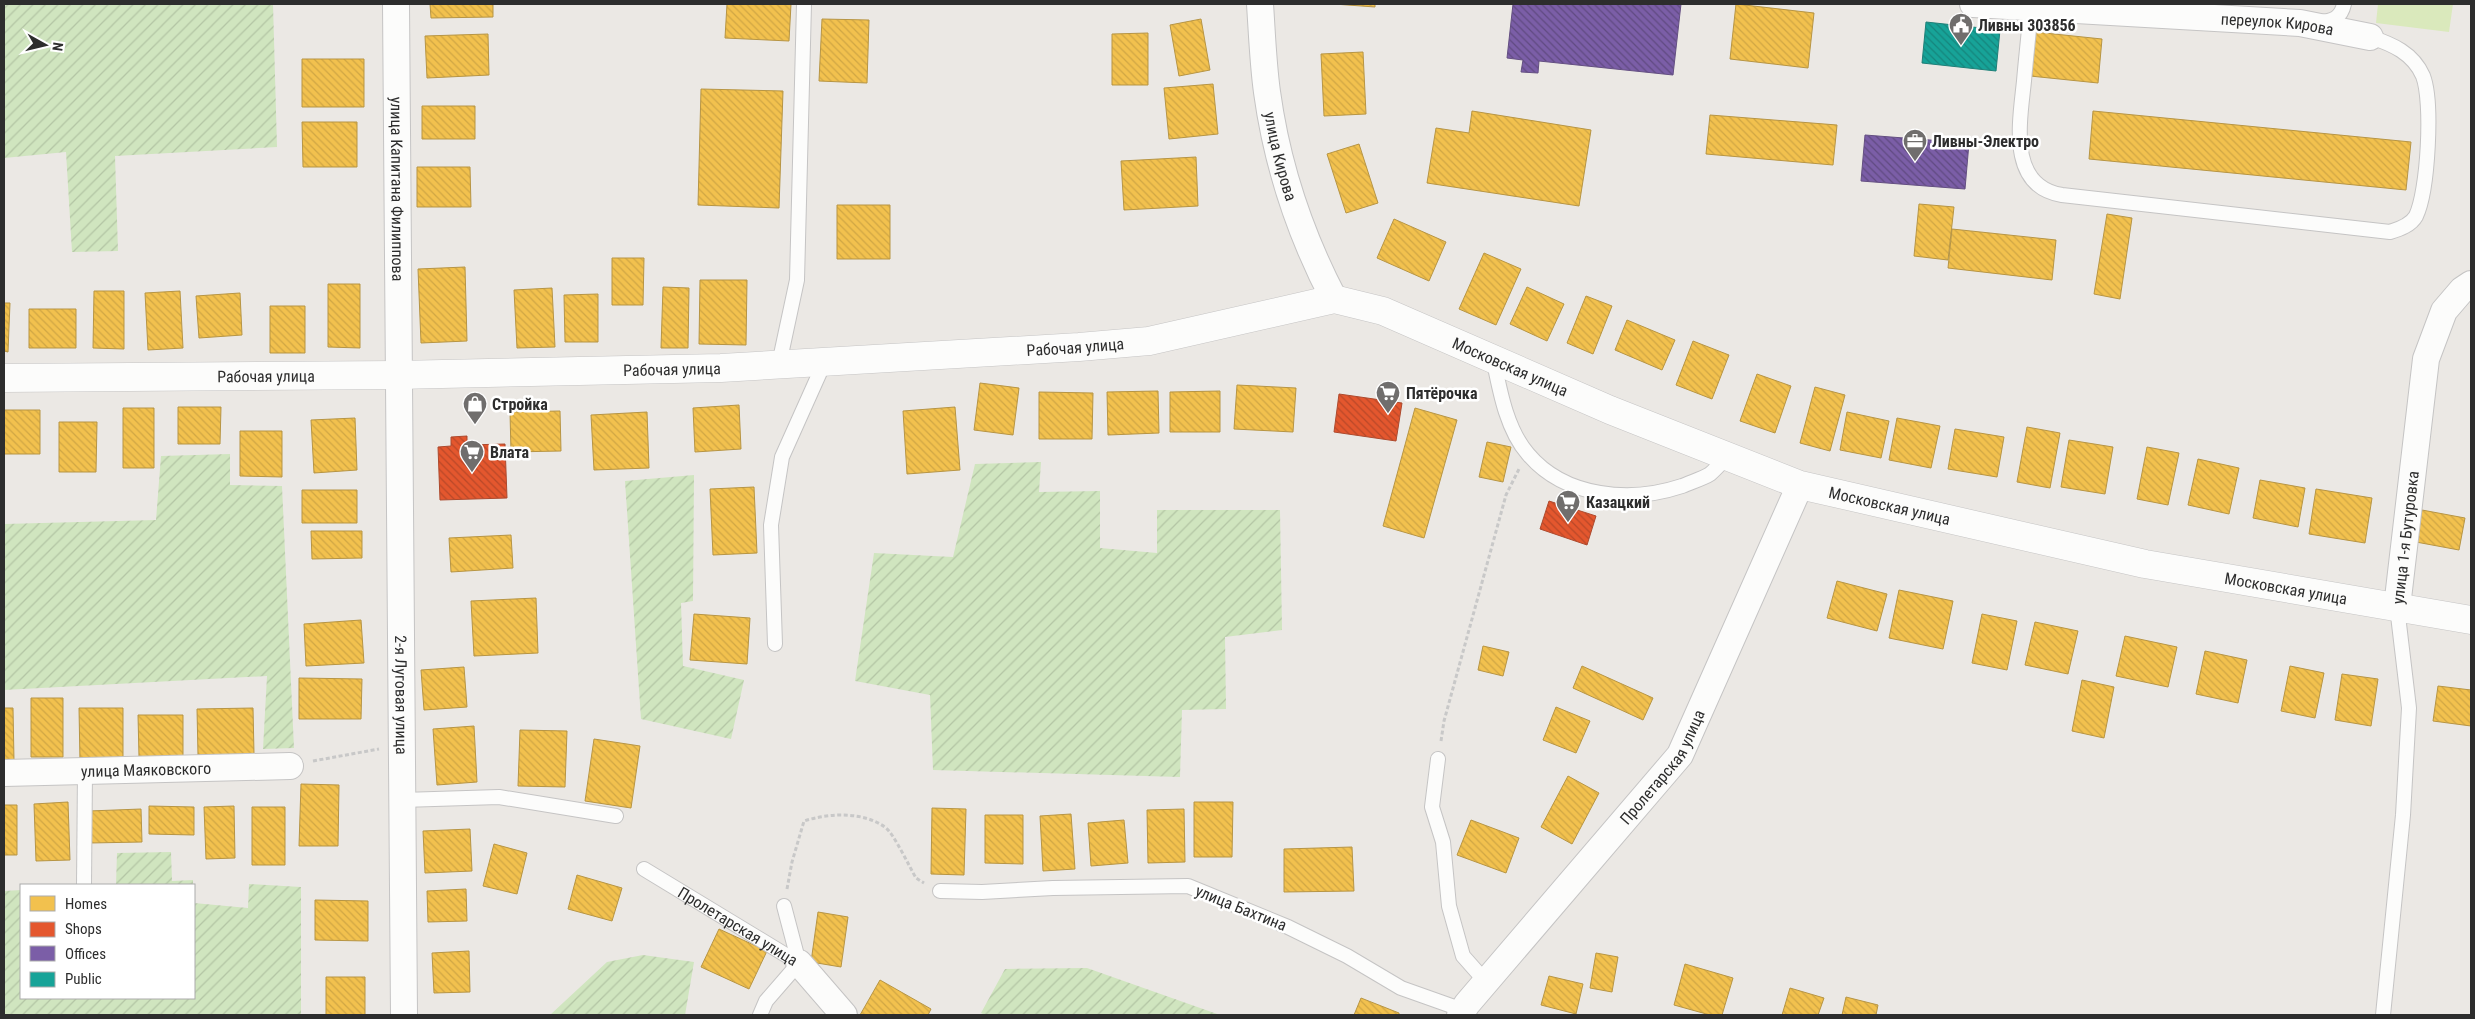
<svg xmlns="http://www.w3.org/2000/svg" width="2475" height="1019" font-family="'Roboto Condensed',sans-serif">
	<style>
		.garden { fill: url(#garden-furrows) }
		.pitch { fill: #dae9bc }
		.homes { fill: url(#homes-back-hatch); stroke: #b79544 }
		.shops { fill: url(#shops-back-hatch); stroke: #ad4a2e }
		.offices { fill: url(#offices-back-hatch); stroke: #644f82 }
		.public { fill: url(#public-back-hatch); stroke: #1e8078 }
		.lines { fill: none; stroke-linecap: round; stroke-linejoin: round }
		.lane-casing { stroke: #c5c4c4; stroke-width: 16 }
		.street-casing { stroke: #c5c4c4; stroke-width: 28 }
		.secondary-casing { stroke: #c5c4c4; stroke-width: 29 }
		.path { stroke: #c8c8c8; stroke-width: 3; stroke-dasharray: 4 2.5; stroke-linecap: butt }
		.lane { stroke: #fcfcfb; stroke-width: 14 }
		.street { stroke: #fcfcfb; stroke-width: 26 }
		.secondary { stroke: #fcfcfb; stroke-width: 28 }
		.labels { text-anchor: middle; dominant-baseline: central; stroke-width: 5; stroke-linejoin: round; paint-order: stroke }
		.poi-label { font-size: 16px; font-weight: bold; fill: #2d2d2d; stroke: #fff; text-anchor: start }
		.street-label { font-size: 16px; fill: #2d2d2d; stroke: #fff }
	</style>
	<defs>
		<pattern id="garden-furrows" width="10" height="10" patternUnits="userSpaceOnUse" patternTransform="scale(1.25)"><rect width="10" height="10" fill="#d0e5bf"/><path d="M-1 1l2-2M0 10L10 0M9 11l2-2" fill="none" stroke="#b3c5a4"/></pattern>
		<pattern id="homes-back-hatch" width="6" height="6" patternUnits="userSpaceOnUse" patternTransform="scale(1.25)"><rect width="6" height="6" fill="#f2c14e"/><path d="M-1 5l2 2M0 0l6 6M5-1l2 2" fill="none" stroke="#d0a644"/></pattern>
		<pattern id="shops-back-hatch" width="6" height="6" patternUnits="userSpaceOnUse" patternTransform="scale(1.25)"><rect width="6" height="6" fill="#e4572e"/><path d="M-1 5l2 2M0 0l6 6M5-1l2 2" fill="none" stroke="#b94828"/></pattern>
		<pattern id="offices-back-hatch" width="6" height="6" patternUnits="userSpaceOnUse" patternTransform="scale(1.25)"><rect width="6" height="6" fill="#7b5ea7"/><path d="M-1 5l2 2M0 0l6 6M5-1l2 2" fill="none" stroke="#604a81"/></pattern>
		<pattern id="public-back-hatch" width="6" height="6" patternUnits="userSpaceOnUse" patternTransform="scale(1.25)"><rect width="6" height="6" fill="#17a398"/><path d="M-1 5l2 2M0 0l6 6M5-1l2 2" fill="none" stroke="#15857c"/></pattern>
	</defs>
	<rect width="100%" height="100%" fill="#ebe8e4"/>
	<path class="garden" d="M4 4H273L277 147 115 156 118 251 72 252 66 152 4 158Z
		M230 454V485L282 486 294 748 263 749 267 676 4 690V524L156 520 161 456Z
		M1041 462 1039 492 1100 491V548L1157 553V510H1280L1282 630 1225 637 1226 709 1182 710 1180 777 933 770 930 695 855 681 874 553 953 557 975 464Z
		M694 475 693 601 681 603 683 666 744 680 731 739 641 719 625 481Z
		M171 852 172 881 193 880V885H116L117 853Z
		M249 884 301 887V1015H4V891L21 890V998H194V903L248 908Z
		M643 955 694 962 685 1015H550L607 962Z
		M1087 968 1220 1015H985L981 1013 1005 969Z"/>
	<path class="pitch" d="M2378 4H2453L2449 32 2376 23Z"/>
	<path class="homes" d="M430 4H493V17L431 18Z
		M727 4H791L789 41 725 38Z
		M1334 4H1375V7Z
		M1736 4 1814 13 1808 68 1730 59Z
		M822 19 869 20 867 83 819 81Z
		M1201 19 1210 70 1179 76 1170 25Z
		M2035 32 2102 39 2098 83 2030 76Z
		M1148 33V85H1112V34Z
		M488 34 489 75 427 78 425 36Z
		M1363 52 1366 114 1324 116 1321 54Z
		M302 59H364V107H302Z
		M1213 84 1218 134 1169 139 1164 88Z
		M701 89 783 91 779 208 698 205Z
		M422 106H475V139H422Z
		M1472 111 1591 130 1579 206 1427 183 1436 128 1469 133Z
		M2093 111 2411 142 2406 190 2089 159Z
		M1710 115 1837 125 1833 165 1706 154Z
		M302 122H357V167H303Z
		M1359 144 1378 203 1346 213 1327 154Z
		M1196 157 1198 206 1124 210 1121 161Z
		M417 167H470L471 207H417Z
		M1919 204 1954 207 1948 260 1914 256Z
		M837 205H890V259H837Z
		M2107 214 2132 218 2120 299 2094 294Z
		M1394 219 1446 242 1429 281 1377 258Z
		M1952 229 2056 240 2052 280 1948 268Z
		M1484 253 1521 269 1496 325 1459 309Z
		M612 258H644L643 305H612Z
		M465 267 467 341 421 343 418 269Z
		M700 280H747L746 345 699 344Z
		M328 284H360V348L328 347Z
		M663 287 689 288 688 348H661Z
		M1527 287 1564 304 1547 341 1510 324Z
		M552 288 555 347 517 348 514 290Z
		M94 291H124V349L93 348Z
		M180 291 183 348 148 350 145 293Z
		M240 293 242 335 199 338 196 296Z
		M598 294V342H565L564 295Z
		M1586 296 1612 306 1593 354 1567 343Z
		M4 303H10L8 352 4 351Z
		M270 306H305V353H270Z
		M29 309H76V348H29Z
		M1627 320 1675 340 1662 370 1615 350Z
		M1693 341 1729 355 1712 399 1676 385Z
		M1757 374 1791 386 1775 433 1740 421Z
		M980 383 1019 388 1013 435 974 430Z
		M1237 385 1296 388 1293 432 1234 429Z
		M1815 387 1845 395 1830 451 1800 443Z
		M1158 391 1159 433 1108 435 1107 392Z
		M1220 391V432H1170V392Z
		M1039 392 1093 393 1092 439H1039Z
		M739 405 741 449 695 452 693 408Z
		M178 407H221L220 444H178Z
		M955 407 960 470 907 474 903 411Z
		M123 408H154V468H123Z
		M1415 408 1457 420 1424 538 1383 526Z
		M4 410H40V454H4Z
		M560 411 561 451 511 452 510 412Z
		M647 412 649 468 594 470 591 415Z
		M1847 412 1889 421 1881 458 1840 450Z
		M355 418 357 470 314 473 311 420Z
		M1897 418 1940 426 1931 468 1889 460Z
		M59 422H97L96 472H59Z
		M2027 427 2060 433 2050 488 2017 482Z
		M1955 429 2004 437 1997 477 1948 469Z
		M240 431H282V477L240 476Z
		M2069 440 2113 447 2105 494 2061 487Z
		M1487 442 1511 447 1503 482 1479 477Z
		M2147 447 2179 453 2168 505 2137 499Z
		M2198 459 2239 468 2229 514 2188 505Z
		M2260 480 2305 488 2298 527 2253 518Z
		M754 487 757 553 713 555 710 489Z
		M2316 489 2372 498 2365 543 2309 534Z
		M302 490H357V523H302Z
		M2422 510 2465 518 2459 550 2416 542Z
		M311 531H362V558L312 559Z
		M511 535 513 568 451 572 449 538Z
		M1837 581 1887 594 1877 631 1827 618Z
		M1899 590 1953 601 1943 649 1889 638Z
		M536 598 538 653 474 656 471 601Z
		M694 614 750 618 747 664 690 660Z
		M1982 614 2017 621 2007 670 1972 663Z
		M361 620 364 663 306 666 304 624Z
		M2035 622 2078 631 2068 674 2025 665Z
		M2125 636 2177 647 2168 687 2116 676Z
		M1483 646 1509 652 1503 676 1478 670Z
		M2205 651 2247 660 2238 703 2196 694Z
		M1582 666 1653 698 1643 720 1573 688Z
		M2290 666 2324 673 2315 718 2281 711Z
		M464 667 467 707 424 710 421 670Z
		M2342 674 2378 679 2371 726 2335 720Z
		M299 678 362 679 361 719H299Z
		M2082 680 2114 687 2104 738 2072 731Z
		M2438 686 2471 690V726L2433 721Z
		M31 698H63V757H31Z
		M1556 707 1590 721 1576 753 1543 740Z
		M4 708H13L14 761H4Z
		M79 708H123V762H80Z
		M253 708 254 754 198 755 197 709Z
		M138 715H183V756L139 757Z
		M474 726 477 782 437 785 433 729Z
		M520 730 567 731 565 787 518 786Z
		M594 739 640 746 631 808 585 801Z
		M1568 776 1599 793 1572 844 1541 827Z
		M301 784 339 785 338 846H299Z
		M68 802 70 860 36 861 34 804Z
		M1194 802H1233L1232 857H1194Z
		M4 805H17V855H4Z
		M149 806 194 807V835L149 834Z
		M234 806 235 858 206 859 204 807Z
		M252 807H285V865H252Z
		M932 808 966 809 964 875 931 874Z
		M141 809 142 842 90 843 89 811Z
		M1184 809 1185 862 1148 863 1147 810Z
		M1071 814 1075 869 1043 871 1040 816Z
		M985 815H1023V864L985 863Z
		M1124 820 1128 863 1091 866 1088 823Z
		M1471 820 1519 838 1506 873 1457 855Z
		M470 829 472 871 425 873 423 831Z
		M494 844 527 853 517 894 483 886Z
		M1352 847 1354 891 1284 892V849Z
		M577 875 622 888 612 921 568 909Z
		M466 889 467 921 428 922 427 891Z
		M315 900 368 901V941L315 940Z
		M818 912 848 917 841 967 811 962Z
		M719 929 767 951 749 989 701 967Z
		M469 951 470 992 434 993 432 953Z
		M1596 953 1618 957 1612 992 1590 988Z
		M1685 964 1733 978 1722 1015H1710L1674 1005Z
		M1549 976 1583 984 1576 1014 1541 1005Z
		M326 977H365V1015H326Z
		M880 980 931 1009 928 1015H860Z
		M1790 988 1824 998 1818 1015H1782Z
		M1846 997 1878 1005 1876 1015H1842Z
		M1361 998 1399 1013V1015H1354Z"/>
	<path class="shops" d="M1339 394 1402 403 1396 441 1334 432Z
		M467 436V445L505 444 507 498 440 500 438 447 451 446V437Z
		M1549 501 1596 516 1587 545 1540 529Z"/>
	<path class="offices" d="M1513 4H1681L1673 75 1539 61 1538 73 1521 72 1523 60 1507 58Z
		M1865 135 1969 143 1965 189 1861 181Z"/>
	<path class="public" d="M1926 22 2000 30 1996 71 1922 63Z"/>
	<g class="lines">
		<defs>
			<g id="lane">
				<path d="M2031 7C2029 32 2026 57 2024 81 2020 121 2007 186 2062 195L2390 232C2400 229 2411 225 2416 216 2428 191 2433 102 2423 76 2413 53 2392 44 2370 37"/>
				<path d="M2320 22C2333 21 2341 18 2344 4"/>
				<path d="M1494 362C1500 392 1507 430 1528 454 1565 498 1631 503 1682 486 1691 482 1702 479 1710 474 1716 469 1721 463 1726 458"/>
				<path d="M779 364 797 280 804 4"/>
				<path d="M775 644 771 525 782 457 825 361"/>
				<path d="M1438 759 1432 807 1443 842 1449 906 1463 956 1486 982"/>
				<path d="M402 800 499 797 616 816"/>
				<path id="s1" d="M644 869 799 963"/>
				<path d="M84 885 85 771"/>
				<path d="M940 891 982 892 1053 888 1188 886 1288 927 1347 956 1401 988 1463 1010"/>
				<path d="M784 906 799 963"/>
				<path d="M760 1015 766 1001 799 963"/>
				<path d="M2383 1015 2403 815 2409 708 2397 607"/>
			</g>
			<g id="street">
				<path id="s2" d="M396 4 404 1015"/>
				<path id="s3" d="M1260 4C1262 33 1263 63 1267 92 1277 165 1300 234 1334 299"/>
				<path id="s4" d="M1973 4 2300 23 2370 37"/>
				<path id="s5" d="M2397 607 2426 359 2444 311 2462 290 2471 284"/>
				<path id="s6" d="M4 773 290 766"/>
				<path d="M799 963 844 1015"/>
				<path id="s7" d="M1460 1015 1467 1004 1680 755 1800 485"/>
			</g>
			<g id="secondary">
				<path id="s8" d="M4 378 397 375 721 368 1079 347 1149 341 1334 299 1383 311 1610 410 1800 485 2145 564 2471 620"/>
			</g>
		</defs>
		<use href="#lane" class="lane-casing"/>
		<use href="#street" class="street-casing"/>
		<use href="#secondary" class="secondary-casing"/>
		<path class="path" d="M1441 741 1444 721 1506 495 1519 469
			M313 761 379 749
			M787 889 792 862 804 821C829 813 864 811 886 828 894 834 910 868 916 878L924 883"/>
		<use href="#lane" class="lane"/>
		<use href="#street" class="street"/>
		<use href="#secondary" class="secondary"/>
	</g>
	<defs>
		<symbol id="civic-pin" viewBox="-11 -11 22 30"><path d="M0 17L-7.5 6A9.5 9.5 0 1 1 7.5 6Z" fill="#706e6d" stroke="#fff"/><path d="M-.6-6.5H3V-4.5H.6V-3L4-1V1h2V6H-6V1h2V-1L-.6-3ZM-1.2 2.5V6h2.4V2.5Z" fill="#fff"/></symbol>
		<symbol id="office-pin" viewBox="-11 -11 22 30"><path d="M0 17L-7.5 6A9.5 9.5 0 1 1 7.5 6Z" fill="#706e6d" stroke="#fff"/><path d="M-6-3h4V-5.5h4V-3h4V5H-6ZM-1-4.5V-3h2v-1.5ZM-6 0V1H6V0Z" fill="#fff"/></symbol>
		<symbol id="supermarket-pin" viewBox="-11 -11 22 30"><path d="M0 17L-7.5 6A9.5 9.5 0 1 1 7.5 6Z" fill="#706e6d" stroke="#fff"/><path d="M-6-5.5h2.5l.6 2H6L4.5 2H-2.5L-4.4-4H-6ZM-1.5 3.2a1.3 1.3 0 1 0 .1 0ZM3 3.2a1.3 1.3 0 1 0 .1 0Z" fill="#fff"/></symbol>
		<symbol id="shop-pin" viewBox="-11 -11 22 30"><path d="M0 17L-7.5 6A9.5 9.5 0 1 1 7.5 6Z" fill="#706e6d" stroke="#fff"/><path d="M-5-2.5h2.3a2.7 3.5 0 0 1 5.4 0H5L5.5 6h-11ZM-1.5-2.5h3a1.5 2.3 0 0 0-3 0Z" fill="#fff"/></symbol>
	</defs>
	<g fill-rule="evenodd">
		<use href="#civic-pin" x="1947" y="11" width="28" height="38"/>
		<use href="#office-pin" x="1901" y="127" width="28" height="38"/>
		<use href="#supermarket-pin" x="1374" y="379" width="28" height="38"/>
		<use href="#shop-pin" x="461" y="390" width="28" height="38"/>
		<use href="#supermarket-pin" x="458" y="438" width="28" height="38"/>
		<use href="#supermarket-pin" x="1554" y="488" width="28" height="38"/>
	</g>
	<g class="labels">
		<g class="poi-label">
			<text x="1978" y="25">Ливны 303856</text>
			<text x="1932" y="141">Ливны-Электро</text>
			<text x="1406" y="393">Пятёрочка</text>
			<text x="492" y="404">Стройка</text>
			<text x="490" y="452">Влата</text>
			<text x="1586" y="502">Казацкий</text>
		</g>
		<g class="street-label">
			<text stroke="none"><textPath href="#s4" startOffset="305">переулок Кирова</textPath></text>
			<text stroke="none"><textPath href="#s3" startOffset="154">улица Кирова</textPath></text>
			<text stroke="none"><textPath href="#s2" startOffset="185">улица Капитана Филиппова</textPath></text>
			<text stroke="none"><textPath href="#s8" startOffset="1072">Рабочая улица</textPath></text>
			<text stroke="none"><textPath href="#s8" startOffset="1525">Московская улица</textPath></text>
			<text stroke="none"><textPath href="#s8" startOffset="668">Рабочая улица</textPath></text>
			<text stroke="none"><textPath href="#s8" startOffset="262">Рабочая улица</textPath></text>
			<text stroke="none"><textPath href="#s8" startOffset="1930">Московская улица</textPath></text>
			<text stroke="none"><textPath href="#s5" startOffset="70">улица 1-я Бутуровка</textPath></text>
			<text stroke="none"><textPath href="#s8" startOffset="2335">Московская улица</textPath></text>
			<text stroke="none"><textPath href="#s2" startOffset="691">2-я Луговая улица</textPath></text>
			<text stroke="none"><textPath href="#s7" startOffset="321">Пролетарская улица</textPath></text>
			<text stroke="none"><textPath href="#s6" startOffset="142">улица Маяковского</textPath></text>
			<text transform="translate(1241 908) rotate(22)">улица Бахтина</text>
			<text stroke="none"><textPath href="#s1" startOffset="110">Пролетарская улица</textPath></text>
		</g>
	</g>
	<rect width="2475" height="1019" fill="none" stroke="#2d2d2d" stroke-width="10"/>
	<rect x="20" y="884" width="175" height="115" fill="#ffffff" stroke="#ababab"/>
	<rect x="30" y="896" width="25" height="15" fill="#f2c14e" stroke="#ababab"/>
	<text x="65" y="909" font-size="15" fill="#2d2d2d">Homes</text>
	<rect x="30" y="922" width="25" height="15" fill="#e4572e" stroke="#ababab"/>
	<text x="65" y="934" font-size="15" fill="#2d2d2d">Shops</text>
	<rect x="30" y="946" width="25" height="15" fill="#7b5ea7" stroke="#ababab"/>
	<text x="65" y="959" font-size="15" fill="#2d2d2d">Offices</text>
	<rect x="30" y="972" width="25" height="15" fill="#17a398" stroke="#ababab"/>
	<text x="65" y="984" font-size="15" fill="#2d2d2d">Public</text>
	<g transform="translate(45 45) rotate(98)" stroke="#ffffff" stroke-width="4" paint-order="stroke">
	<path d="M0-4L9 19L0 12L-9 19Z" fill="#2d2d2d"/>
	<text y="-8" font-size="14" font-weight="bold" text-anchor="middle" fill="#2d2d2d">N</text>
	</g>
</svg>
